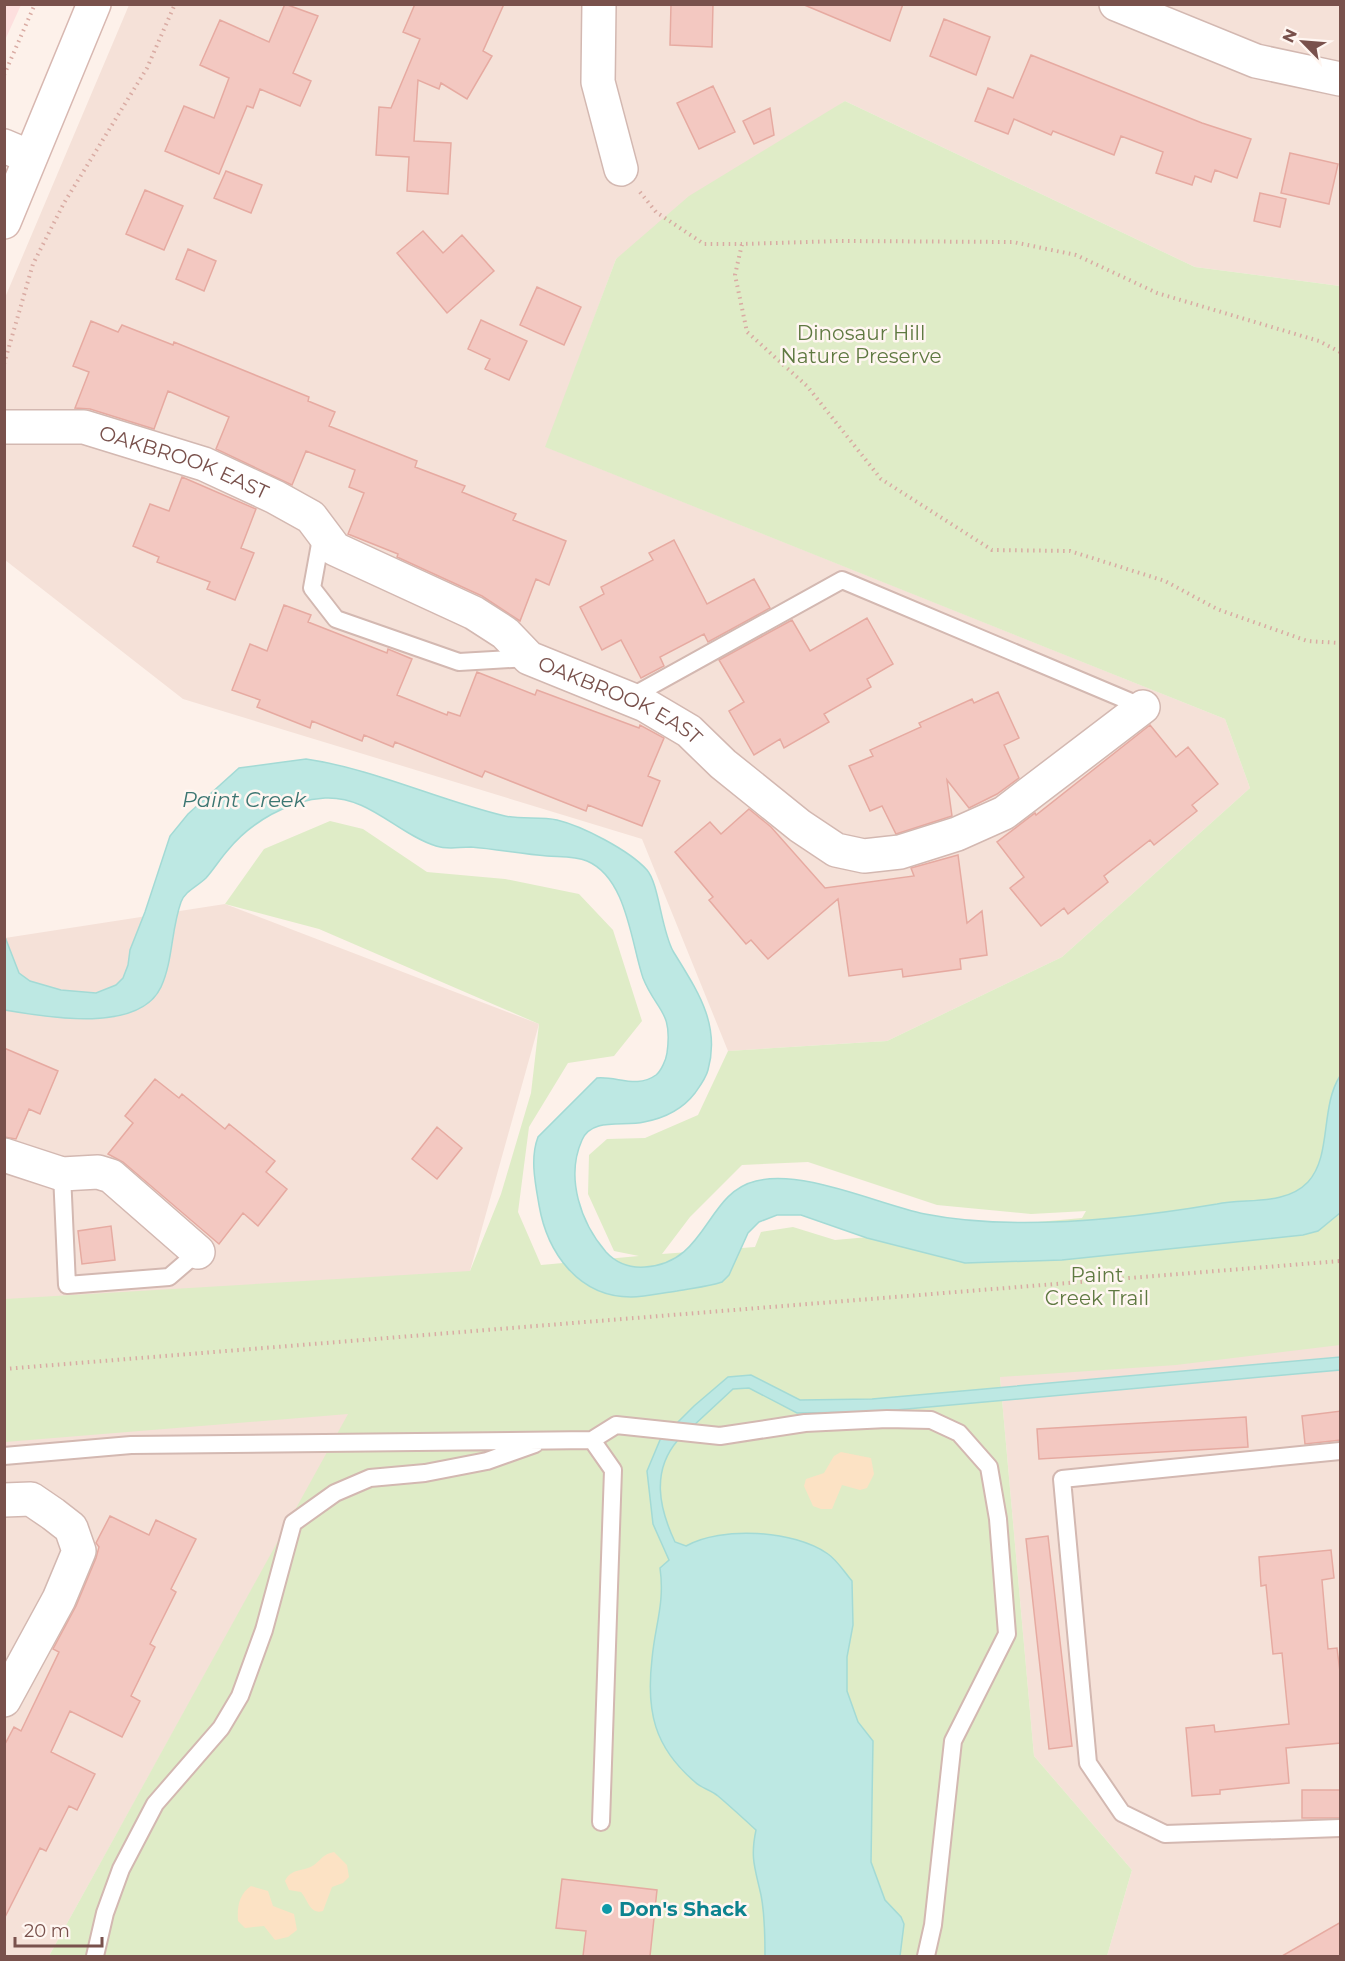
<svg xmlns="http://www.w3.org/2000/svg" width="1345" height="1961" font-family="Montserrat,sans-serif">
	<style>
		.residential { fill: #f5e1d8 }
		.commercial { fill: #fddfde }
		.green { fill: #dfecc7; fill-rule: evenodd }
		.sand { fill: #fce2c4 }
		.water { fill: #bde8e3; stroke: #a3dad5; stroke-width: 1.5 }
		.building { fill: #f3c8c1; stroke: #e6aaa1; stroke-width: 1.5 }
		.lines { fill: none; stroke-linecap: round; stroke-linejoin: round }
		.lane-casing { stroke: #d3b8b1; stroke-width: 20 }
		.street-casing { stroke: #d3b8b1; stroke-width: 36 }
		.secondary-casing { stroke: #d8b8b1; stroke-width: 36 }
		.path { stroke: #d9aba3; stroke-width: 4; stroke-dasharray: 1.5 4.5; stroke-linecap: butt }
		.lane { stroke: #fff; stroke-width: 16 }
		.street { stroke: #fff; stroke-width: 33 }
		.secondary { stroke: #fff; stroke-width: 33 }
		.culture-dot { fill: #0f9aa8; stroke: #fff6f1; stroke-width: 2 }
		.labels { text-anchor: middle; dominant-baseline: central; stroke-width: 5; stroke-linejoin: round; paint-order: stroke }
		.park-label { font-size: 20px; fill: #5f7941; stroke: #fff6f1 }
		.street-label { font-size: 20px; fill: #79514c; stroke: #fff6f1 }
		.culture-label { font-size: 20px; font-weight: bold; fill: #0d838f; stroke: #fff6f1; text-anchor: start }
		.water-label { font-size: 21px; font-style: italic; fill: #3c7672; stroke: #fff6f1 }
	</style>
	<rect width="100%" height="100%" fill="#fdf1ea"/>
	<path class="residential" d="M129 5H1340V286L1195 267 845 101 616 259 546 447 1225 719 1250 788 1062 957 887 1041 728 1051 642 839 183 699 5 560 4 300Z
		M225 904 539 1024 470 1271 349 1414 49 1956H5V938Z
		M1340 1341V1956H1107L1132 1870 1034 1756 999 1366Z"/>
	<path class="commercial" d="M5 4 21 5 5 40 4 5Z"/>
	<path class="green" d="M845 101 1195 267 1340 286V1345L1176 1365 1000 1377 1034 1756 1132 1870 1107 1956H49L348 1414 5 1442V1299L470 1271 501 1194 531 1093 539 1024 319 929 225 904 264 849 330 821 363 829 427 872 505 879 579 894 613 930 642 1021 614 1056 568 1063 529 1127 518 1212 541 1265 639 1256 614 1251 588 1194 589 1155 607 1139 645 1138 698 1115 728 1051 887 1041 1062 957 1250 788 1225 719 545 447 616 259 689 196ZM808 1162 937 1205 1031 1214 1086 1211 1082 1218 835 1240 793 1227 761 1232 755 1247 662 1254 690 1217 742 1165Z"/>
	<path class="sand" d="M841 1452 871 1458 874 1474 867 1488 860 1490 842 1485 832 1509H821L813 1506 804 1486 806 1479 824 1473 834 1456Z
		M334 1852 347 1865 349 1877 343 1883 332 1887 323 1911C310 1915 308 1900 301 1892L289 1890 285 1881C291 1868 303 1872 314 1865 322 1859 323 1854 334 1852Z
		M251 1886 268 1891 273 1906 294 1914 297 1930 288 1937 275 1940 264 1926 245 1928 238 1921C237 1907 239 1894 251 1886Z"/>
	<path class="water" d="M306 759C374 769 438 800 505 816 522 820 540 816 557 820 582 826 629 850 647 870 659 884 661 929 673 951 696 989 721 1023 708 1070 706 1078 700 1086 695 1093 682 1110 665 1118 644 1122 624 1127 592 1117 582 1140 565 1178 581 1223 606 1252 617 1264 630 1268 645 1267 708 1263 705 1193 756 1181 804 1169 877 1204 925 1214 1015 1232 1128 1219 1217 1204 1247 1198 1285 1206 1308 1182 1332 1156 1320 1107 1340 1076V1213L1318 1231 1303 1235 1062 1260 965 1263 867 1238 801 1215H777L759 1222 748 1233 729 1275 722 1282C707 1287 692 1288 677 1291 662 1293 646 1297 631 1297 578 1297 547 1252 539 1205 535 1182 530 1158 538 1137L597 1078C617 1076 637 1089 656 1075 661 1071 666 1060 667 1053 673 1010 656 1011 643 978 631 943 627 878 587 861 575 856 560 857 547 856 522 854 496 849 471 847 458 847 448 850 436 846 396 833 369 796 325 798 289 800 251 822 228 850 220 859 214 869 206 878 198 886 185 891 181 902 171 930 173 961 161 987 139 1034 46 1017 5 1010V937L19 973 30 981 61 990 96 993 116 985 123 978 128 965 130 950 145 912 170 836 188 814 239 768Z
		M1340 1357V1370L873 1412 797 1413 749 1388 733 1389 678 1440C651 1471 659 1508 675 1542L686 1546C721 1526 794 1530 828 1554 837 1560 845 1573 852 1581L853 1625 847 1657V1691L858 1722 873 1741 871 1862 885 1900 901 1917 904 1924 900 1956H765C765 1936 765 1915 761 1895 755 1868 750 1858 756 1830 744 1819 731 1807 718 1796 711 1790 701 1788 695 1782 654 1747 646 1711 652 1659 655 1625 665 1604 660 1568L669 1560 653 1524 647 1471 660 1440 694 1406 728 1377 751 1375 800 1400 872 1399Z"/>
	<path class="building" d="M285 4 318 16 293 73 311 81 300 106 260 89 253 108 247 106 219 174 165 151 184 106 214 118 229 78 200 65 220 20 269 42Z
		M415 4H504L483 51 492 56 467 99 441 83 439 89 418 80 414 141 451 143 448 194 407 191 409 157 376 155 379 107 391 108 420 39 403 32Z
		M671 4H713L712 47 670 45Z
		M802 4H903L890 41Z
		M944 19 990 37 976 75 930 56Z
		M1031 55 1202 123 1251 139 1237 178 1215 170 1211 182 1195 176 1192 185 1156 173 1163 152 1121 136 1114 155 1053 131 1051 135 1014 119 1008 134 975 121 988 88 1013 98Z
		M713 86 735 132 699 149 677 103Z
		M770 108 774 135 754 144 743 121Z
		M1290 153 1338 164 1329 204 1281 193Z
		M226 171 262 185 251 213 214 198Z
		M145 190 183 206 164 250 126 234Z
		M1260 193 1286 199 1280 227 1254 221Z
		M423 231 443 253 462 235 494 271 447 313 397 253Z
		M188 249 216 261 204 291 176 279Z
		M537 287 581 307 564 345 520 325Z
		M481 320 527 341 509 380 485 369 490 359 468 349Z
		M91 321 118 332 122 325 173 345 174 342 309 397 308 401 335 412 329 426 417 461 415 467 465 486 462 492 516 514 513 520 566 541 549 585 536 579 520 621 482 596 397 557 398 554 348 534 364 493 349 487 355 470 306 451 292 485 216 449 229 417 168 391 154 429 90 409 75 408 89 372 73 366Z
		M182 477 256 509 241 548 254 553 235 600 207 589 210 582 157 562 159 557 133 546 150 504 169 511Z
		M674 540 707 604 754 579 770 608 708 642 704 634 660 657 664 666 641 678 621 640 602 650 580 607 604 594 601 587 653 560 649 553Z
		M284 605 311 615 308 622 387 653 388 649 412 659 397 695 447 715 448 712 460 716 477 672 535 695 537 690 639 728 640 725 664 738 648 776 660 781 642 826 588 805 586 811 485 771 482 777 395 742 393 747 364 735 362 741 312 721 310 728 257 707 260 700 232 690 250 644 267 651Z
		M867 618 893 664 867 679 871 687 824 714 829 722 784 748 780 739 754 755 729 711 744 702 719 660 792 620 810 651Z
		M998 692 1019 738 1004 745 1019 778 997 794 969 808 947 780 952 816 896 834 882 806 870 811 849 766 873 756 870 750 921 727 919 723 972 699 974 703Z
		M1150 725 1176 757 1188 747 1218 784 1192 805 1197 811 1154 845 1150 840 1104 876 1108 882 1068 914 1064 908 1041 926 1010 888 1024 877 997 842 1035 813 1036 815Z
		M749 809 771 827 825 888 914 876 911 868 958 855 967 923 982 911 987 955 960 959 961 969 903 977 902 969 849 976 838 899 768 959 751 940 746 944 709 900 713 897 675 852 710 822 721 834Z
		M4 1048 58 1071 40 1114 29 1109 16 1139 4 1137Z
		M155 1079 179 1098 182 1094 225 1129 229 1124 275 1161 266 1172 287 1189 258 1226 243 1213 219 1244 123 1162 108 1154 133 1123 125 1116Z
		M437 1127 462 1148 437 1179 412 1159Z
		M111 1226 115 1260 82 1264 78 1231Z
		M1341 1411V1440L1305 1444 1302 1416Z
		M1246 1417 1248 1447 1039 1459 1037 1429Z
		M110 1516 149 1535 156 1520 196 1539 171 1589 176 1592 150 1644 155 1647 131 1696 140 1701 122 1737 70 1711 51 1752 95 1774 77 1810 69 1806 46 1851 40 1848 4 1919V1746L14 1727 21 1731 59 1652 53 1649 76 1606 96 1558 99 1547 96 1543Z
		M1048 1536 1072 1746 1049 1749 1026 1539Z
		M1331 1550 1334 1578 1322 1580 1328 1649 1337 1648 1341 1680V1743L1286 1748 1289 1783 1220 1790V1794L1192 1796 1186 1728 1214 1725 1215 1732 1289 1724 1282 1653 1273 1654 1266 1585 1261 1586 1259 1557Z
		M1302 1790H1341V1818H1302Z
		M562 1879 657 1890 650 1956H583L586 1931 556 1928Z
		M1341 1922V1956H1282Z"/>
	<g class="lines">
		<defs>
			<path id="lane" d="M322 533 312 588 336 619 459 662 529 658
				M629 698 842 580 1143 707
				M62 1174 67 1285 169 1277 198 1252
				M592 1440 616 1425 720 1436 805 1423 887 1419 931 1420 959 1433 989 1467 998 1519 1007 1634 953 1741 933 1925 926 1956
				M1340 1451 1062 1479 1088 1763 1122 1813 1165 1834 1340 1828
				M4 1456 131 1445 592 1440 613 1470 601 1822
				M95 1956 105 1913 121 1869 155 1804 221 1728 240 1696 264 1630 293 1523 335 1493 370 1478 425 1473 487 1461 535 1444"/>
			<g id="street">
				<path d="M599 4 598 82 621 169"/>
				<path d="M1116 4 1256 61 1340 79"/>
				<path d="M4 146 30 157"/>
				<path id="s1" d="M4 427H84L204 464 275 497 311 517 335 549 474 613 505 633 529 658 645 705 689 731 723 764 800 826 836 850 864 856 900 852 957 834 1004 813 1143 707"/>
				<path d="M4 1155 62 1174 98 1172 111 1176 198 1252"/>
				<path d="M4 1500 31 1499 53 1514 71 1528 79 1551 59 1599 4 1700"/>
			</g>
			<path id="secondary" d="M4 222 94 4"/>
		</defs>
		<use href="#lane" class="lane-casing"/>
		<use href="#street" class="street-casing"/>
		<use href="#secondary" class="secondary-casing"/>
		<path class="path" d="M4 75 35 4
			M640 192 656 212 704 244H742
			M1340 352 1319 341 1157 293 1076 255 1013 242 839 241 742 244 735 275 747 332 807 386 881 479 992 550 1070 551 1165 581 1217 609 1307 641 1340 643
			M4 364 33 264 64 203 147 68 175 4
			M4 1369 1340 1261"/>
		<use href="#lane" class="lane"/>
		<use href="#street" class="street"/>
		<use href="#secondary" class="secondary"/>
	</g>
	<circle class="culture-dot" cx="607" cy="1909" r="6"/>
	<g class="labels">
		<g class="park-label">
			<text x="861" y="333">Dinosaur Hill<tspan x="861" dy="23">Nature Preserve</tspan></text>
			<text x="1097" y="1275">Paint<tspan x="1097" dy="23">Creek Trail</tspan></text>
		</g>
		<g class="street-label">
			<text stroke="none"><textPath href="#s1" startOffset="186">OAKBROOK EAST</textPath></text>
			<text stroke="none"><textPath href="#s1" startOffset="690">OAKBROOK EAST</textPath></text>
		</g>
		<g class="culture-label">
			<text x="619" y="1909">Don's Shack</text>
		</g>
		<g class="water-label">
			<text x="244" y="799">Paint Creek</text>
		</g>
	</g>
	<rect width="1345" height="1961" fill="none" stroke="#79514c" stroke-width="12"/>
	<g transform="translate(1303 42) rotate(295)" stroke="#fff6f1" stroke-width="4.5" paint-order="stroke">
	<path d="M0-4.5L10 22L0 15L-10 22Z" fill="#79514c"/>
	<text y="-9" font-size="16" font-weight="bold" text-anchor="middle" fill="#79514c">N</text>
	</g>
	<path d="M15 1937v9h87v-9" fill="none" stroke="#79514c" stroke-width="3"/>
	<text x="24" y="1937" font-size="18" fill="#79514c" stroke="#fff6f1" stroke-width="4.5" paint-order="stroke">20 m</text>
</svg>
